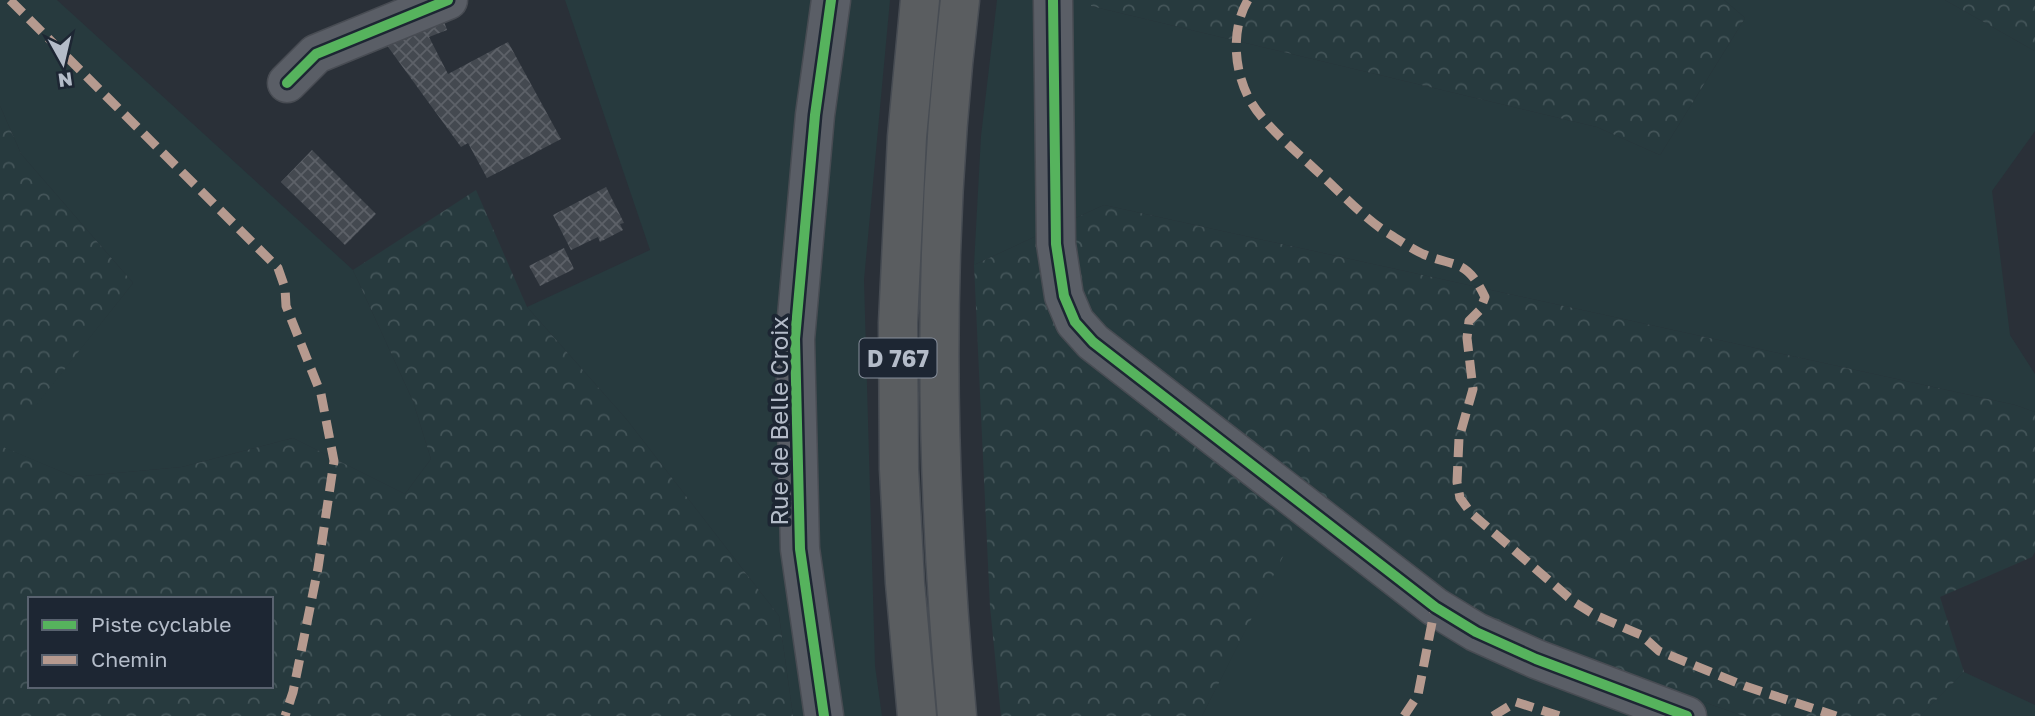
<svg xmlns="http://www.w3.org/2000/svg" width="2035" height="716" font-family="'Golos Text',sans-serif">
	<style>
		.green { fill: #273a3e }
		.forest { fill: url(#forest-crowns); fill-rule: evenodd }
		.building { fill: url(#building-cross-hatch) }
		.lines { fill: none; stroke-linecap: round; stroke-linejoin: round }
		.minor-casing { stroke: #484c53; stroke-width: 41 }
		.highway-casing { stroke: #474c53; stroke-width: 41 }
		.minor { stroke: #5a5e66; stroke-width: 38 }
		.highway { stroke: #5a5d60; stroke-width: 38 }
		.quiet { stroke: #b69a8f; stroke-width: 9; stroke-dasharray: 18 9; stroke-linecap: butt }
		.cycleway-casing { stroke: #1d2633; stroke-width: 15 }
		.cycleway { stroke: #56b35d; stroke-width: 10 }
		.labels { text-anchor: middle; dominant-baseline: central; stroke-width: 7; stroke-linejoin: round; paint-order: stroke }
		.shield { fill: #1d2633; stroke: #878f9c; stroke-width: 2 }
		.shield-label { font-size: 23px; font-weight: bold; fill: #b4bcc9 }
		.street-label { font-size: 24px; fill: #b4bcc9; stroke: #1d2633 }
	</style>
	<defs>
		<pattern id="forest-crowns" width="20" height="18" patternUnits="userSpaceOnUse" patternTransform="scale(1.75)"><rect width="20" height="18" fill="#273a3e"/><path d="M2 6a3 3 0 1 1 6 0M12 15a3 3 0 1 1 6 0" fill="none" stroke="#445559"/></pattern>
		<pattern id="building-cross-hatch" width="8" height="8" patternUnits="userSpaceOnUse" patternTransform="scale(1.75)"><rect width="8" height="8" fill="#444950"/><path d="M0 0l8 8M0 8l8-8" fill="none" stroke="#5d6168"/></pattern>
	</defs>
	<rect width="100%" height="100%" fill="#2a3038"/>
	<path class="green" d="M0 0H57L353 270 413 401 431 459 405 494 293 438 182 467 74 477 2 447 133 283 21 154 0 106Z
		M565 0H890L864 280 875 666 882 716H793L779 616 627 420 527 307 650 250Z
		M997 0H1091V6L1597 127 1660 155 1745 18 1724 0H1945L2035 51V131L1992 191 2010 335 2035 374V412L2015 405 1104 205 974 265 981 136Z
		M1297 527 1549 648 1744 716H1202Z
		M1964 672 2035 705V716H1920Z"/>
	<path class="forest" d="M1091 0H1724L1745 18 1660 155 1597 127 1091 6Z
		M1945 0H2035V51Z
		M0 106 21 154 133 283 3 447 74 477 182 467 293 438 405 494 431 459 413 401 353 270 476 190 527 307 627 420 779 616 793 716H0ZM30 599H271V686H30Z
		M1104 205 2015 405 2035 412V552L2032 557 1940 597 1964 672 1920 716H1744L1549 648 1298 527 1202 716H1001L990 607 974 265Z"/>
	<path class="building" d="M442 16 447 30 429 37 448 74 508 42 561 139 487 178 468 143 461 147 383 40Z
		M312 150 376 214 345 245 281 182Z
		M606 187 624 223 620 224 623 230 600 242 598 237 571 250 553 215Z
		M564 248 574 269 540 286 529 266Z"/>
	<g class="lines">
		<defs>
			<path id="minor" d="M1053 0 1056 244 1064 296 1075 322 1093 342 1435 607 1476 632 1536 659 1687 716
				M287 83 316 54 448 0
				M824 716 800 549 795 339 815 115 831 0"/>
			<path id="highway" d="M917 716 905 583 899 469 898 323 907 137 920 0
				M957 716C935 476 931 239 960 0"/>
		</defs>
		<use href="#minor" class="minor-casing"/>
		<use href="#highway" class="highway-casing"/>
		<use href="#minor" class="minor"/>
		<use href="#highway" class="highway"/>
		<path class="quiet" d="M10 0 278 268 285 288 286 306 321 394 334 461 318 568 293 692 285 716
			M1248 0C1230 30 1234 73 1251 102 1265 126 1298 153 1318 172 1340 192 1361 215 1386 232 1398 239 1410 248 1423 254 1457 268 1466 258 1485 297L1480 310 1469 321 1467 338 1473 389 1459 438 1457 482 1460 498 1471 513 1574 602 1595 615 1641 635 1659 651 1745 686 1836 716
			M1404 716 1418 695 1435 607
			M1493 716 1516 702 1560 716"/>
		<defs>
			<path id="cycleway" d="M1053 0 1056 244 1064 296 1075 322 1093 342 1435 607 1476 632 1536 659 1687 716
				M287 83 316 54 448 0
				M824 716 800 549 795 339 815 115 831 0"/>
		</defs>
		<use href="#cycleway" class="cycleway-casing"/>
		<use href="#cycleway" class="cycleway"/>
	</g>
	<g class="labels">
		<rect class="shield" x="859.5" y="338.5" width="77" height="39" rx="5"/>
		<g class="shield-label">
			<text x="898" y="358">D 767</text>
		</g>
		<g class="street-label">
			<text transform="translate(778 421) rotate(-90)">Rue de Belle Croix</text>
		</g>
	</g>
	<rect x="28" y="597" width="245" height="91" fill="#1d2633" stroke="#59626f" stroke-width="2"/>
	<rect x="42" y="620" width="35" height="10" fill="#56b35d" stroke="#59626f" stroke-width="2"/>
	<text x="91" y="632" font-size="21" fill="#b4bcc9">Piste cyclable</text>
	<rect x="42" y="655" width="35" height="10" fill="#b69a8f" stroke="#59626f" stroke-width="2"/>
	<text x="91" y="667" font-size="21" fill="#b4bcc9">Chemin</text>
	<g transform="translate(63 63) rotate(172)" stroke="#1d2633" stroke-width="5" paint-order="stroke">
	<path d="M0-5L12 26L0 18L-12 26Z" fill="#b4bcc9"/>
	<text y="-10" font-size="19" font-weight="bold" text-anchor="middle" fill="#b4bcc9">N</text>
	</g>
</svg>
